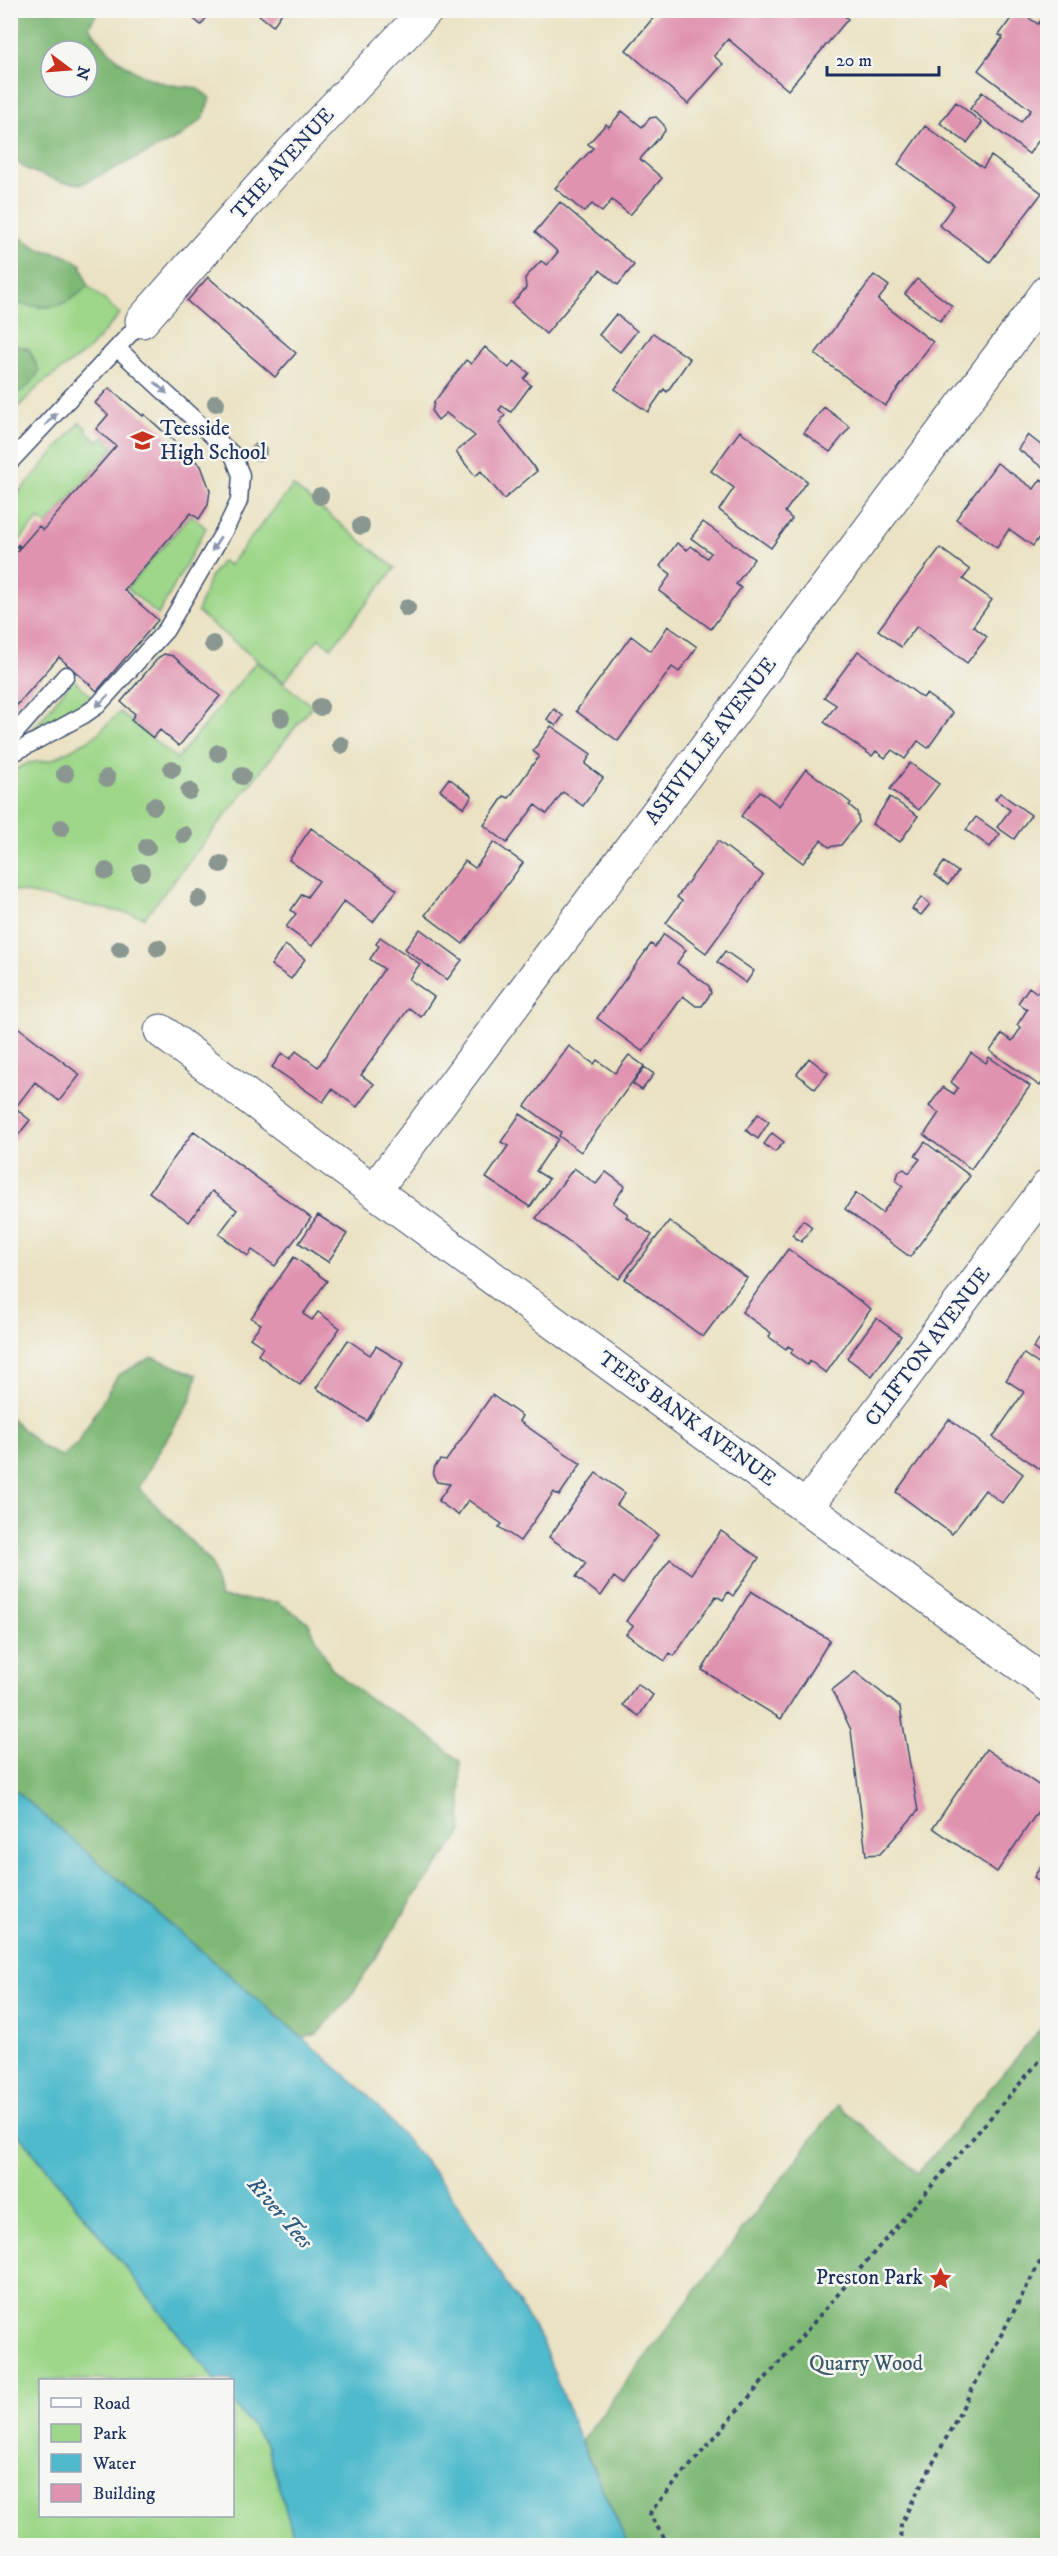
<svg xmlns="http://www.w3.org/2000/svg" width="1058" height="2556" font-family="'IM FELL DW Pica',serif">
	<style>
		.green { fill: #9ed789; stroke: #5c8374; stroke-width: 1.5 }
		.forest { fill: #7eb875; stroke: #4c746a; stroke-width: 1.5; fill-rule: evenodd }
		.water { fill: #50bacc; stroke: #367495; stroke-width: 1.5 }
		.building { fill: #e093b0 }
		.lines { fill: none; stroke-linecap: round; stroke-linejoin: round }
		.service-casing { stroke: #3a4a6d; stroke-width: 19 }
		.minor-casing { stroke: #3a4a6d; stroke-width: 35 }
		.path { stroke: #3a4a6d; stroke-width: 4; stroke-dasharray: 4.5 4.5; stroke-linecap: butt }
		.service { stroke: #fff; stroke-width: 16 }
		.minor { stroke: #fff; stroke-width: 33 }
		.tree { fill: #8a9791 }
		.oneway { fill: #8d97ae }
		.labels { text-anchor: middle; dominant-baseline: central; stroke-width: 5; stroke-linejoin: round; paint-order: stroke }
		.street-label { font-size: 21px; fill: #1b2f5e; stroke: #f6f6f2 }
		.poi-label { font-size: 21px; fill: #1b2f5e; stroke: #f6f6f2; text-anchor: start }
		.park-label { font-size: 21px; fill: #3c5969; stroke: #f6f6f2 }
		.water-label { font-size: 22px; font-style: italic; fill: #2b597f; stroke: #f6f6f2 }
	</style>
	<rect width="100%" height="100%" fill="#f6f6f2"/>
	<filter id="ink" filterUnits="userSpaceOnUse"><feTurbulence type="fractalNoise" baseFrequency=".0167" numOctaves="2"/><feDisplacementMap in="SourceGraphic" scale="12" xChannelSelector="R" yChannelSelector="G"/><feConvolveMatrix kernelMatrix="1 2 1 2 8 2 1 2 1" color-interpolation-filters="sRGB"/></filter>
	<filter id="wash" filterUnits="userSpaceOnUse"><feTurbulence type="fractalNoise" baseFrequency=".008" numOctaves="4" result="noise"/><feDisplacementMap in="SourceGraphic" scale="24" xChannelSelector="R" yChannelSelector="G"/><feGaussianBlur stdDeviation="1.35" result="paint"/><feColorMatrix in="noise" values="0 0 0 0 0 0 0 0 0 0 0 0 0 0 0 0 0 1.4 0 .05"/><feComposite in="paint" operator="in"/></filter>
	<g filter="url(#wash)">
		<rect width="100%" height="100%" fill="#eae2c2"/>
		<path class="green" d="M88 286 120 314 87 351 40 385 11 414V303C48 307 57 314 88 286Z
			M80 422 87 429 86 431 98 442 103 437 114 447 47 525 39 519 20 540 11 532V502Z
			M293 486 395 568 331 648 319 638 284 682 197 612 210 577 222 561 229 565Z
			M191 515 206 528 158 615 127 588Z
			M256 662 312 706 145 917 11 890V772L28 763 52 760 94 737 120 712 177 759Z
			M73 679 91 696 76 709 32 731Z
			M10 2124 215 2380H40V2516H232L233 2402 267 2446 296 2545H11Z"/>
		<path class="forest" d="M10 11H98L89 27C112 58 133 77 172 85 194 90 189 81 210 98L203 118 180 137 82 184 62 182 28 170 11 158ZM51 51H87V87H51Z
			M10 231 39 249 64 255 81 264 88 286C57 314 48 307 11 303Z
			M11 344 29 349 39 371C32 383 26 392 11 394Z
			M152 1357 197 1375 191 1400 158 1453 139 1488 211 1562 220 1597 278 1602 308 1622 331 1668 366 1697 415 1725 460 1761 462 1832 417 1893 349 1999 317 2034 303 2038 11 1787V1418L41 1446 61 1457 77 1444 118 1375Z
			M1047 2022V2545H628L581 2441 838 2105 918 2173Z"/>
		<path class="water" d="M11 1787 366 2093 444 2184 541 2339 580 2441 628 2545H296L267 2446 233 2402 232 2380H215L11 2124Z"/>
		<g id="blocks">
			<path class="building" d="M183 10H212L201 25Z
				M253 10H284L273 26Z
				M660 10H838L848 19 788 90 728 39 714 56 723 64 688 104 626 50Z
				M1017 10 1038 24 1043 18 1047 21V142L1041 137 1029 154 970 109 982 92 1021 122 1031 110 978 70 1003 37 999 35Z
				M956 102 982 123 967 143 940 123Z
				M622 111 642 127 650 118 656 117 664 125 665 131 640 159 662 178 630 215 612 200 602 212 592 204 584 212 555 188 593 148 588 144 606 124 609 127Z
				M925 126 983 168 991 156 1042 193 990 262 939 225 954 205 898 164Z
				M560 202 634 265 618 285 600 270 546 334 512 304 526 288 525 278 541 261 547 265 558 252 535 232Z
				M874 275 889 286 878 300 933 342 885 406 815 354Z
				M208 277 296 353 275 377 187 301Z
				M917 279 952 306 940 321 905 294Z
				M616 314 637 331 620 352 599 335Z
				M653 333 690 359 667 392 664 389 648 412 615 389Z
				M485 347 509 368 514 361 529 373 524 379 531 385 511 412 502 406 499 410 505 415 499 423 537 471 504 499 481 471 475 476 456 452 475 436 446 413 438 420 432 412 434 402 466 360 471 364Z
				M109 388 143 416 144 414 201 466 210 490 208 505 199 519 191 513 124 590 158 620 97 691 59 657 10 713V559L39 526 43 530 116 446 96 429 108 415 95 403Z
				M824 407 850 427 830 452 804 433Z
				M740 431 807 481 785 512 792 519 771 548 719 510 734 488 711 471Z
				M1028 435 1047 450V471L1018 449Z
				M997 463 1034 489 1041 479 1047 484V526L1033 546 1009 529 997 548 956 519Z
				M703 522 754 559 736 584 741 588 711 629 659 591 671 574 660 566 677 543 687 550 691 546 707 558 711 553 691 538Z
				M940 548 970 570 963 579 992 600 973 626 987 637 967 663 917 626 901 647 878 630Z
				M668 626 697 647 679 672 672 667 618 741 576 711 631 636 651 651Z
				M858 651 923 698 926 694 953 713 928 748 918 741 905 759 892 750 885 758 876 751 872 756 824 722 836 705 824 697Z
				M164 654 173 656 220 696 179 746 160 730 153 738 131 720 135 714 121 702 159 657Z
				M554 709 563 716 556 726 547 719Z
				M551 726 591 754 585 764 603 778 583 806 563 792 547 814 535 805 507 843 484 825 504 796 509 798 539 756 533 751Z
				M910 763 939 784 919 810 890 789Z
				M806 769 851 803 849 805 857 812 859 822 841 845 829 847 821 840 803 863 741 816 760 791 779 806Z
				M449 778 472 796 464 808 440 790Z
				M1000 793 1031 815 1014 839 997 827 1010 810 995 799Z
				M890 797 918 816 900 842 872 824Z
				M976 817 1000 834 990 847 966 830Z
				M311 828 397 890 373 922 344 901 312 946 286 927 296 914 291 910 302 894 307 897 319 881 289 860Z
				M718 841 763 875 706 953 666 923 682 901 677 897Z
				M494 842 523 863 463 944 425 915 465 861 475 868Z
				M944 862 958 872 948 885 935 875Z
				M922 897 930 904 921 915 912 909Z
				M420 929 462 960 447 980 405 949Z
				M664 934 686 950 677 963 709 986 711 993 702 1006H696L683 996 643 1052 597 1018 651 944 655 947Z
				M380 937 420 964 409 979 434 997 421 1017 409 1008 361 1075 374 1084 357 1107 332 1089 323 1102 272 1067 282 1053 290 1059 296 1051 318 1067 384 969 370 959 379 946 376 944Z
				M285 945 305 959 291 979 271 965Z
				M725 951 754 971 746 983 717 962Z
				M1047 978V1075L1040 1086 990 1051 1002 1034 1012 1041 1021 1028 1017 1025 1027 1010 1018 1003 1029 987 1037 993Z
				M10 1021 80 1075 59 1101 35 1082 15 1108 30 1120 12 1143Z
				M569 1046 594 1064 597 1060 615 1073 629 1055 644 1066 581 1152 559 1136 561 1132 525 1106Z
				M971 1053 986 1063 989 1057 1030 1086 971 1169 924 1135 939 1113 929 1106 943 1087 954 1094 958 1088 951 1082Z
				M809 1058 828 1073 815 1089 797 1074Z
				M644 1067 654 1074 642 1090 633 1084Z
				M520 1114 558 1139 536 1171 549 1179 530 1207 486 1178 508 1146 501 1142Z
				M758 1114 769 1122 758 1139 746 1130Z
				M194 1131 311 1218 275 1266 252 1250 248 1256 219 1234 237 1210 212 1191 189 1222 149 1192Z
				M772 1133 784 1142 775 1152 764 1144Z
				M925 1142 970 1176 910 1257 845 1209 856 1193 882 1213 903 1186 896 1181 899 1171 904 1169 909 1173 920 1159 915 1156Z
				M574 1168 596 1184 606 1172 625 1186 613 1203 628 1214 626 1217 652 1235 619 1279 536 1218Z
				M318 1215 347 1234 328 1262 299 1243Z
				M803 1220 812 1227 801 1242 792 1235Z
				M669 1221 747 1278 703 1337 625 1279Z
				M788 1249 871 1309 826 1373 810 1361 807 1365 791 1353 793 1349 788 1346 786 1349 769 1337 771 1333 742 1312Z
				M294 1257 327 1281 303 1314 312 1320 318 1312 340 1328 300 1385 258 1355 263 1347 250 1338 261 1324 251 1318Z
				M876 1318 901 1336 872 1376 847 1358Z
				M1047 1328V1359L1033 1348Z
				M348 1340 370 1355 376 1346 404 1363 367 1421 316 1388Z
				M1024 1354 1047 1370V1457L1040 1469 993 1437 1024 1392 1006 1380Z
				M492 1395 522 1416 519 1421 581 1464 559 1496 554 1492 520 1541 499 1527 502 1524 468 1500 458 1515 438 1501 450 1484 437 1482 433 1475 435 1466 440 1460 446 1461Z
				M949 1419 1023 1474 1002 1503 985 1490 952 1534 896 1492Z
				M596 1473 625 1493 617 1505 658 1535 623 1584 614 1577 601 1596 576 1577 586 1563 549 1537Z
				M721 1531 759 1558 733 1596 728 1592 723 1600 716 1596 674 1656 670 1653 665 1661 626 1634 633 1626 626 1621 670 1559 691 1574Z
				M751 1591 830 1640 781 1719 702 1670Z
				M855 1672 900 1707 918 1811 880 1854 866 1855 851 1730 832 1690Z
				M637 1684 653 1695 639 1716 623 1705Z
				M986 1749 1047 1791V1798L997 1872 933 1828Z
				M1047 1856V1886L1034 1877Z"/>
		</g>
	</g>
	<g filter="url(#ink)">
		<use href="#blocks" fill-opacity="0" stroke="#3a4a6d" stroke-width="1.5"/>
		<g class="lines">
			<defs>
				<path id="service" d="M10 462 142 321
					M10 739 66 675
					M10 755 84 715 97 706 166 630 227 526 239 501 241 475 233 455 118 349"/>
				<path id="minor" d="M142 321 289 155 427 10
					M161 1031 325 1155 1048 1685
					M374 1191 1048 291
					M807 1506 1048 1186"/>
			</defs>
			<use href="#service" class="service-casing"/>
			<use href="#minor" class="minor-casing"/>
			<path class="path" d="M10 498 18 489
				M10 539 20 548
				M669 2546 650 2515 651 2511 1048 2051
				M900 2546 901 2523 1048 2247"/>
			<use href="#service" class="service"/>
			<use href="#minor" class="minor"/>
		</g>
		<g class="tree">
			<circle cx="216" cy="403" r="9"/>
			<circle cx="258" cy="452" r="9"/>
			<circle cx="320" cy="496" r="9"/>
			<circle cx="361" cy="526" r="9"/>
			<circle cx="407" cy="608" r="9"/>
			<circle cx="213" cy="644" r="9"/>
			<circle cx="320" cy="707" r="9"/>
			<circle cx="281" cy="718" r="9"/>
			<circle cx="341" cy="745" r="9"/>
			<circle cx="218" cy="753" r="9"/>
			<circle cx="172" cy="769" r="9"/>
			<circle cx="65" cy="774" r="9"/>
			<circle cx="242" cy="776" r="9"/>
			<circle cx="107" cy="778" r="9"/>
			<circle cx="189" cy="791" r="9"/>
			<circle cx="154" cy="806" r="9"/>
			<circle cx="61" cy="828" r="9"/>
			<circle cx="184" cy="835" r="9"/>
			<circle cx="147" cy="847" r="9"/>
			<circle cx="221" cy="864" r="9"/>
			<circle cx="106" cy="871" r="9"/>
			<circle cx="141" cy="872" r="9"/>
			<circle cx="199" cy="899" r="9"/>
			<circle cx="158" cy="948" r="9"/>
			<circle cx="120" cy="949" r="9"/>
		</g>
		<defs><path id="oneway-solid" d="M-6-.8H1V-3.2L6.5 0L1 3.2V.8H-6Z" transform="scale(1.5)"/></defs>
		<g class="oneway">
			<use href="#oneway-solid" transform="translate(161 388) rotate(43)"/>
			<use href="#oneway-solid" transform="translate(51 419) rotate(-46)"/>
			<use href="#oneway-solid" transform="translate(216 544) rotate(122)"/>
			<use href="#oneway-solid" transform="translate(102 701) rotate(136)"/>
		</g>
	</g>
	<defs>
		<symbol id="school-bare" viewBox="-9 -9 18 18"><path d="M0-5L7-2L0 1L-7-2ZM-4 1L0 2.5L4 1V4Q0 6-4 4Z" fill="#c8321e" stroke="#f6f6f2" stroke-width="2.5" paint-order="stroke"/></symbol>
		<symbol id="sight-bare" viewBox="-9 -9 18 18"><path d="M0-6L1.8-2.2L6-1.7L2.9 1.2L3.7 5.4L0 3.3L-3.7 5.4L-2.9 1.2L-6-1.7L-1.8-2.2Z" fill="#c8321e" stroke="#f6f6f2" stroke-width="2.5" paint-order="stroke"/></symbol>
	</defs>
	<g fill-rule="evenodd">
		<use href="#school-bare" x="126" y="424" width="33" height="33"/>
		<use href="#sight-bare" x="924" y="2262" width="33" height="33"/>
	</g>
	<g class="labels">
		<g class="street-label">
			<text transform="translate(283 164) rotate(-48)">THE AVENUE</text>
			<text transform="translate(711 741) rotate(-53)">ASHVILLE AVENUE</text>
			<text transform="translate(928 1347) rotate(-53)">CLIFTON AVENUE</text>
			<text transform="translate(687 1419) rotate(36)">TEES BANK AVENUE</text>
		</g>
		<g class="poi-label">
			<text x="160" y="429">Teesside<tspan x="160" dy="24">High School</tspan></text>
			<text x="923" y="2278" text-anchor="end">Preston Park</text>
		</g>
		<g class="park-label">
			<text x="866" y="2364">Quarry Wood</text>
		</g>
		<g class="water-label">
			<text transform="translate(280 2213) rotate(49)">River Tees</text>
		</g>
	</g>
	<rect width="1058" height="2556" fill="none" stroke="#f6f6f2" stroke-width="36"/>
	<rect x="39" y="2379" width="195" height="138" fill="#f6f6f2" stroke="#9ea6b7" stroke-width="1.5"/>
	<rect x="51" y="2398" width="30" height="9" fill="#ffffff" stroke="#9ea6b7" stroke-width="1.5"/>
	<text x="93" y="2409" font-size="18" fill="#1b2f5e">Road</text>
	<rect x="51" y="2424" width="30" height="18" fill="#9ed789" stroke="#9ea6b7" stroke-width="1.5"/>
	<text x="93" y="2439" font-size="18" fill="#1b2f5e">Park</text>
	<rect x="51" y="2454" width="30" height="18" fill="#50bacc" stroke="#9ea6b7" stroke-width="1.5"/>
	<text x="93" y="2469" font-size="18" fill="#1b2f5e">Water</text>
	<rect x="51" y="2484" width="30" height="18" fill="#e093b0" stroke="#9ea6b7" stroke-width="1.5"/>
	<text x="93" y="2499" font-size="18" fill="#1b2f5e">Building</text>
	<g transform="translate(69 69) rotate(106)"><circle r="28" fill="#f6f6f2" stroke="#9ea6b7" stroke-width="1.5"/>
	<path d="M0-4.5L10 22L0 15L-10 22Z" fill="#c8321e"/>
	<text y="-9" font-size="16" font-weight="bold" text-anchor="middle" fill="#1b2f5e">N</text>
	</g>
	<path d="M827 66v9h112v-9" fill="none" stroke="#1b2f5e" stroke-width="3"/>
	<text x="836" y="66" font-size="18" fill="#1b2f5e" stroke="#f6f6f2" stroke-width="4.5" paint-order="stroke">20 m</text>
</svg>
